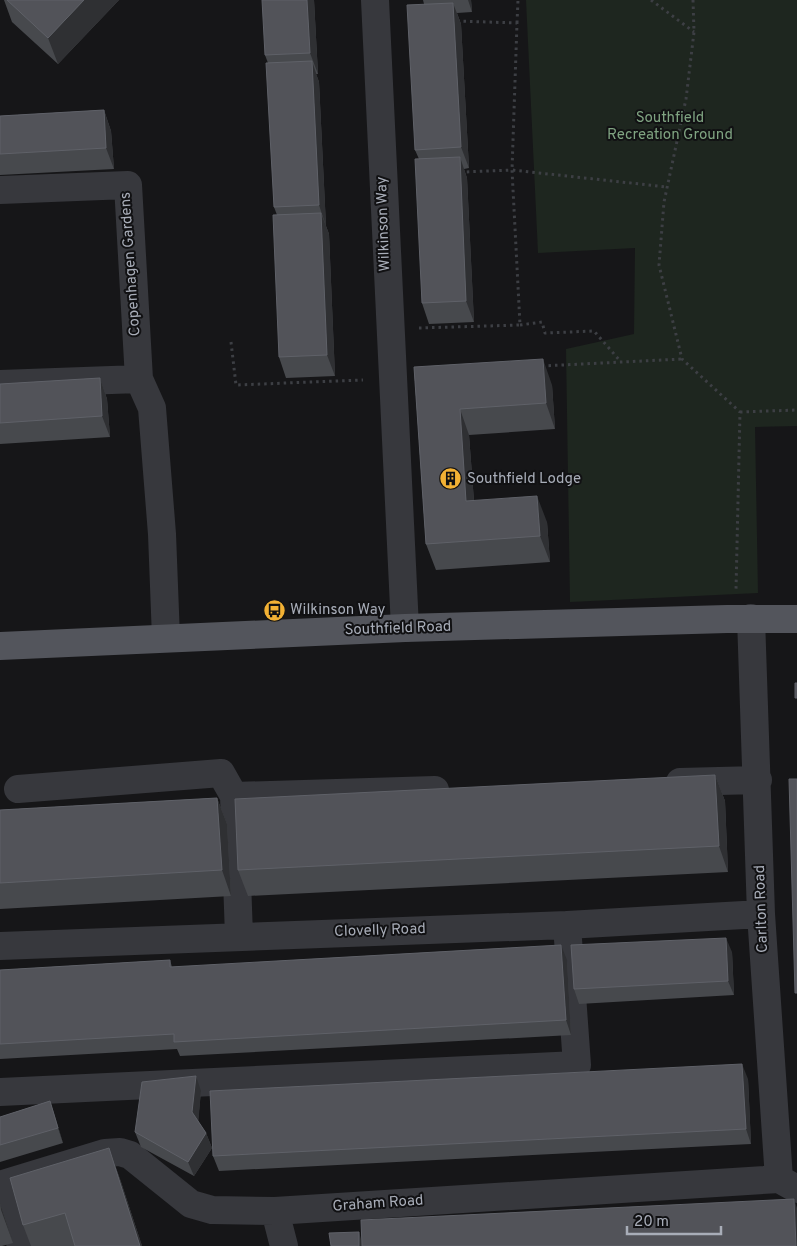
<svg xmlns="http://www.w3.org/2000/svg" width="797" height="1246" font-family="Overpass,sans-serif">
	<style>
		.green { fill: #1e261f }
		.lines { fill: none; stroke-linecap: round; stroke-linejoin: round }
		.path { stroke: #3d3f44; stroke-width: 3; stroke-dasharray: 2.5 4; stroke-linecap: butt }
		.minor { stroke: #37383d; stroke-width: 28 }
		.major { stroke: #53555c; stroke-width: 28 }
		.wall { fill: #47494d }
		.shaded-wall { fill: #2f3033 }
		.building { fill: #525359; stroke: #5f6168 }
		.labels { text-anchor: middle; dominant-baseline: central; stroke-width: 4; stroke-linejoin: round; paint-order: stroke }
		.park-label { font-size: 15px; fill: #7fa381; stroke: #111113 }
		.street-label { font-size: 15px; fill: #a8adb8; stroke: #111113 }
		.poi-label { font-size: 15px; fill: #a8adb8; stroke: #111113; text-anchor: start }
	</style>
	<rect width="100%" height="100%" fill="#161618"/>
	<path class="green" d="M526 0H797V426L755 427 758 593 570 602 566 349 634 334 635 248 538 253Z"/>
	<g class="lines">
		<path class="path" d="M651 0 694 32
			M693 0 694 32 686 99 664 202 659 265 682 359 740 412 736 590
			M457 21 517 23 512 170 667 187
			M517 23 518 0
			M520 325 542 322 545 333 594 331 621 362
			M419 328 520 325 512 170 464 172
			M231 342 236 385 363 380
			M542 366 682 359
			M740 412 797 410"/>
		<path class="minor" d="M375 0 405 628
			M0 190 128 185 139 379 152 408 162 534 166 638
			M0 384 139 379
			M751 618 761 914 779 1179 797 1189
			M680 782 758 780
			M18 789 221 773 234 796 435 790
			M234 796 239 936
			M0 946 567 925 761 914
			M0 1092 577 1065 567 925
			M5 1184 21 1246
			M0 1185 105 1153 120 1152 130 1155 191 1204 212 1210 275 1211 779 1179
			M275 1211 284 1246"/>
		<path class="major" d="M0 646 405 628 727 619H797"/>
	</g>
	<path class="wall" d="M4 0H119L58 64 12 22Z
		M314 0 318 74H316L319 82 326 226 329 234 335 376 286 378 279 357 277 215 274 207 268 63 265 55Z
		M423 0H471L472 12 457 13 461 24 469 168 464 169 467 178 474 322 429 324 422 303 419 159 415 150 424 4Z
		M104 110 111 131 114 169 0 175V116Z
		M414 367 552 385 555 429 469 435 474 501 547 522 550 562 436 570 426 544Z
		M100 378 107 399 110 437 0 444V384Z
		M715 775 725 801 728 872 248 896 238 870Z
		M217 798 227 824 231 896 0 909V810Z
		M732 952 734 995 579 1004 574 989Z
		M170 960 172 967 567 960 571 1035 180 1056 177 1049 0 1059V970Z
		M748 1079 751 1144 219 1171 213 1156Z
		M201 1091 198 1121 206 1133 212 1148 194 1176 141 1147 135 1132Z
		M50 1101 63 1143 0 1162V1117Z
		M109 1148 121 1182 142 1246H31L23 1225Z
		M0 1203 5 1218 13 1243 2 1246H0Z"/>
	<path class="shaded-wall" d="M84 0H119L58 64 48 38Z
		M307 0H314L318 74 310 53Z
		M468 0H471L472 12Z
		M453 3 461 24 469 168 461 147Z
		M312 61 319 82 326 226 319 205Z
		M104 110 111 131 114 169 106 148Z
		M460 157 467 178 474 322 466 301Z
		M321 213 329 234 335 376 327 355Z
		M543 359 552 385 555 429 546 403Z
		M100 378 107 399 110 437 102 416Z
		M460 409 469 435 476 528 466 501Z
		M537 496 547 522 550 562 540 536Z
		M715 775 725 801 728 872 719 846Z
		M217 798 227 824 231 896 222 870Z
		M726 938 732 952 734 995 728 981Z
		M561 945 567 960 571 1035 566 1020Z
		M742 1064 748 1079 751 1144 746 1129Z
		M196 1076 201 1091 198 1126 192 1112Z
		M50 1101 55 1116 63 1143 58 1128Z
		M206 1133 212 1148 194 1176 188 1162Z
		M109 1148 121 1182 142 1246H140Z
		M794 1199 797 1208V1246H796Z
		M0 1203 5 1218 13 1243 1 1210Z
		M359 1232 361 1239 362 1246H359Z"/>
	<path class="building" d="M7 0H84L48 38Z
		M262 0H307L310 53 265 55Z
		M453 3 461 147 415 150 407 5Z
		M312 61 319 205 274 207 266 63Z
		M104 110 106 148 0 154V116Z
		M460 157 466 301 422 303 415 159Z
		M321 213 327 355 279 357 273 215Z
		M543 359 546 403 460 409 466 501 537 496 540 536 426 544 414 367Z
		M100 378 102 416 0 423V384Z
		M795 683H797V698H795Z
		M715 775 719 846 238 870 235 799Z
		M789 779H797V993H795Z
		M217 798 222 870 0 883V810Z
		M726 938 728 981 574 989 571 945Z
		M561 945 566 1020 174 1042V1034L0 1044V970L170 960V967Z
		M742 1064 746 1129 213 1156 210 1091Z
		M196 1076 192 1112 206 1133 188 1162 135 1132 142 1082Z
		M50 1101 58 1128 0 1145V1117Z
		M109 1148 140 1246H75L65 1213 23 1225 10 1178Z
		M794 1199 796 1246H362L361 1220Z
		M359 1232V1246H331L329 1233Z"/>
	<defs>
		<symbol id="building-disc" viewBox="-11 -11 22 22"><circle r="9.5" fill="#f2b134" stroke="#111113"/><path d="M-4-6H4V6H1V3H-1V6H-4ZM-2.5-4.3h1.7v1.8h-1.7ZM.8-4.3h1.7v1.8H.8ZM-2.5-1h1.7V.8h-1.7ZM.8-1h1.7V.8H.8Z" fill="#111"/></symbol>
		<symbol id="bus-disc" viewBox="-11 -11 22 22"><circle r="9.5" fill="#f2b134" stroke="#111113"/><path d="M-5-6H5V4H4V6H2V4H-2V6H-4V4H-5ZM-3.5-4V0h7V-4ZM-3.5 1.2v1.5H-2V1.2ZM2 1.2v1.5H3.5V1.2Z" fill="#111"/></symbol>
	</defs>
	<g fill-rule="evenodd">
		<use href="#building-disc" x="438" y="466" width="25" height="25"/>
		<use href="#bus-disc" x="262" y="598" width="25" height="25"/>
	</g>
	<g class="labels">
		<g class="park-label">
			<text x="670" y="118">Southfield<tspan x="670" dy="17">Recreation Ground</tspan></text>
		</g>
		<g class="street-label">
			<text transform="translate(384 224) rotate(-92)">Wilkinson Way</text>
			<text transform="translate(131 264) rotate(-94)">Copenhagen Gardens</text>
			<text transform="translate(398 629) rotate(-2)">Southfield Road</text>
			<text transform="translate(762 909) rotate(-92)">Carlton Road</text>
			<text transform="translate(380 931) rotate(-2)">Clovelly Road</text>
			<text transform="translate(378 1204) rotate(-4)">Graham Road</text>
		</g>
		<g class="poi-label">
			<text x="467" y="479">Southfield Lodge</text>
			<text x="290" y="610">Wilkinson Way</text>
		</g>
	</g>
	<path d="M627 1226v8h94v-8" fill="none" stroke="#a8adb8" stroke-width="2.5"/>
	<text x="634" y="1226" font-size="15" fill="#a8adb8" stroke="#111113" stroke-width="4" paint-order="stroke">20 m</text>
</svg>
